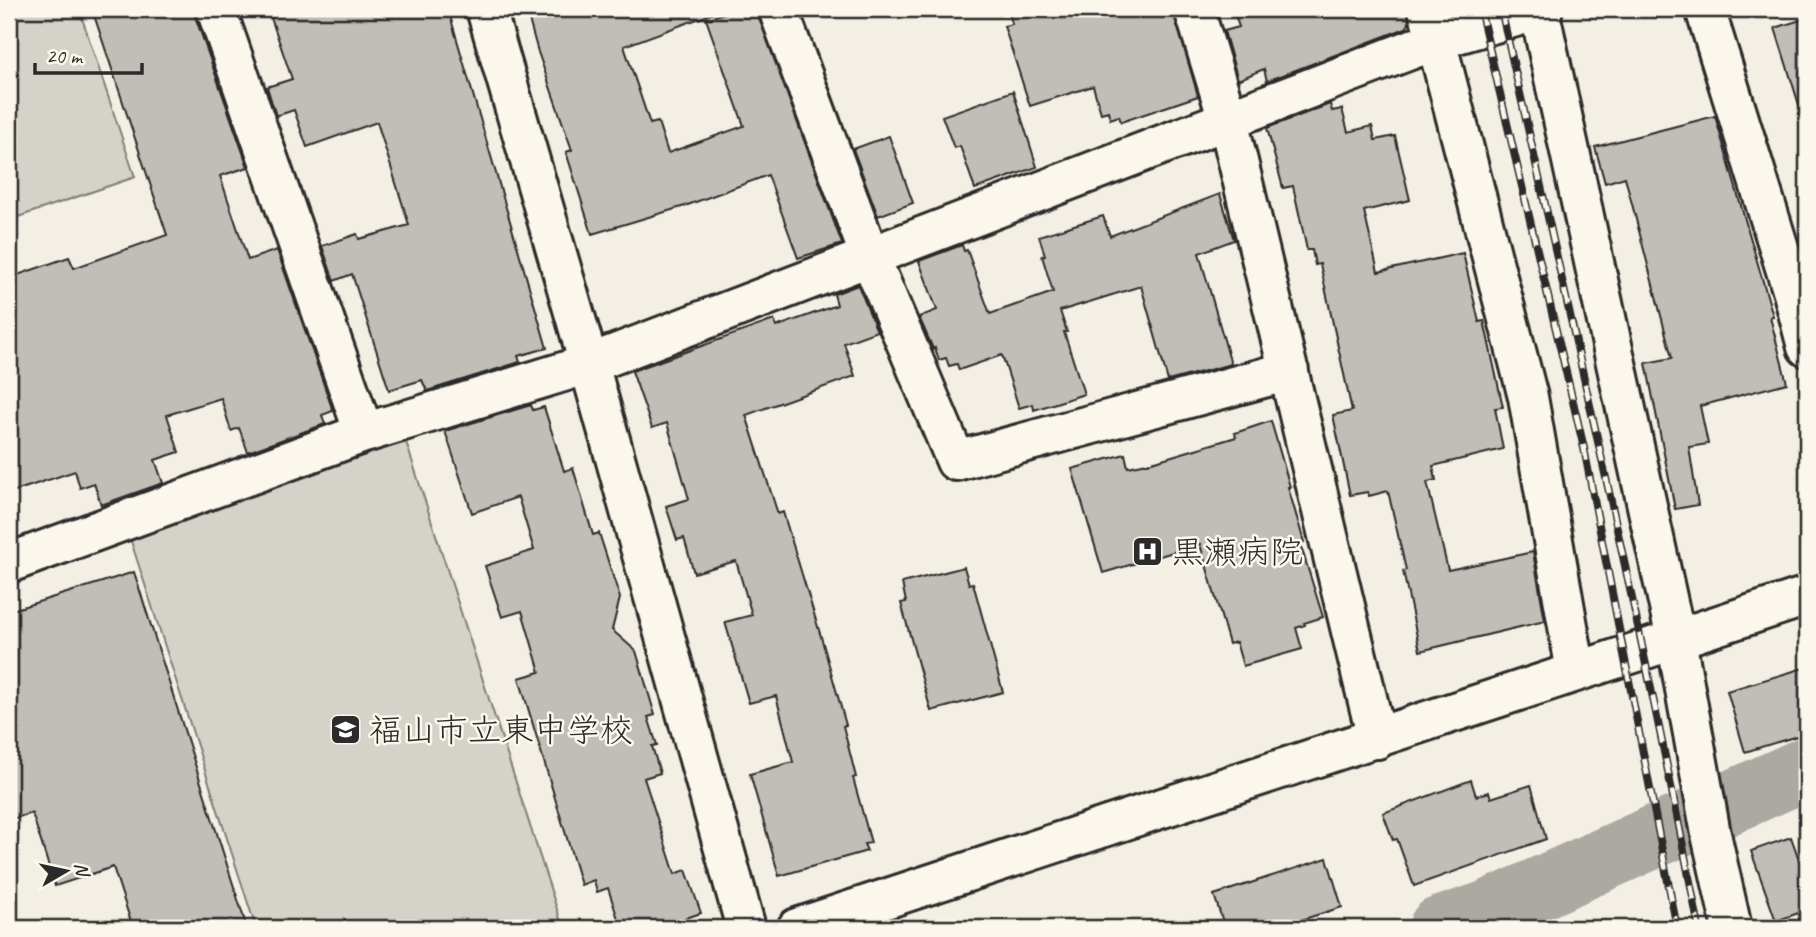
<svg xmlns="http://www.w3.org/2000/svg" width="1816" height="937" font-family="Caveat,'Klee One',sans-serif">
	<style>
		.green { fill: #d5d2c9; stroke: #807e7a; stroke-width: 2 }
		.lines { fill: none; stroke-linecap: round; stroke-linejoin: round }
		.river { stroke: #aca9a2; stroke-width: 63 }
		.building { fill: #c0beb6; stroke: #2b2b2b; stroke-width: 2 }
		.minor-casing { stroke: #2b2b2b; stroke-width: 44 }
		.minor { stroke: #fbf7ec; stroke-width: 38 }
		.rail-casing { stroke: #2b2b2b; stroke-width: 8 }
		.rail { stroke: #fbf7ec; stroke-width: 5; stroke-dasharray: 16; stroke-linecap: butt }
		.labels { text-anchor: middle; dominant-baseline: central; stroke-width: 5; stroke-linejoin: round; paint-order: stroke }
		.poi-label { font-size: 33px; fill: #2b2b2b; stroke: #fbf7ec; text-anchor: start }
	</style>
	<rect width="100%" height="100%" fill="#f3efe4"/>
	<filter id="ink" filterUnits="userSpaceOnUse"><feTurbulence type="fractalNoise" baseFrequency=".0143" numOctaves="2"/><feDisplacementMap in="SourceGraphic" scale="14" xChannelSelector="R" yChannelSelector="G"/><feConvolveMatrix kernelMatrix="1 2 1 2 8 2 1 2 1" color-interpolation-filters="sRGB"/></filter>
	<g filter="url(#ink)">
		<path class="green" d="M9 9H79L135 177 9 220Z
			M406 442 563 928H256L128 532Z"/>
		<g class="lines">
			<path class="river" d="M1440 928 1485 913 1807 768"/>
		</g>
		<path class="building" d="M92 9H195V16L248 167 220 176 248 260 277 250 333 411 322 415 325 424 248 452 239 428 231 431 221 398 167 415 179 452 155 460 163 483 101 505 94 483 80 488 75 471 9 493V278L69 257 74 268 167 235Z
			M268 9H448L547 348 518 356 520 362 427 391 422 380 389 390 352 274 334 281 322 246 357 234 359 239 409 225 377 122 307 147 294 110 276 116 267 87 292 79Z
			M526 9H716L717 12 624 46 650 124 658 122 668 153 744 126 706 19 737 9H756L842 244 798 258 768 175 685 206 592 234 566 152 572 150 538 52Z
			M1008 9H1173L1198 96 1121 122 1119 116 1110 119 1108 111 1101 113 1093 86 1030 106 1004 26 1012 24Z
			M1233 9H1407L1409 24 1406 28 1267 81 1264 69 1238 80 1224 31 1239 27Z
			M1807 18V110L1801 111 1775 28Z
			M1013 91 1037 167 975 189 960 146 954 148 942 116Z
			M1330 104 1332 111 1342 109 1348 132 1372 126 1375 140 1395 136 1410 200 1364 211 1378 272 1463 253 1479 322 1484 321 1503 407 1495 408 1503 449 1433 466 1436 480 1427 482 1448 570 1533 552 1545 621 1420 651 1403 571 1406 570 1388 491 1369 496 1368 492 1350 495 1333 415 1352 411 1320 264 1315 265 1312 250H1307L1293 186 1283 188 1267 128Z
			M1715 116 1773 316 1770 317 1787 383 1700 406 1708 444 1689 447 1698 505 1675 509 1646 363 1672 358 1625 177 1605 183 1595 147Z
			M889 136 913 203 878 216 853 149Z
			M1220 194 1234 240 1199 253 1231 364 1168 381 1141 286 1060 311 1067 332H1064L1084 394 1034 410 1033 404 1019 408 1002 355 959 370 957 364 949 366 946 358 939 360 935 348 933 349 919 317 937 310 919 261 962 245 964 251 967 250 990 314 1053 292 1042 256 1045 255 1039 236 1103 216 1110 236Z
			M858 285 877 331 844 343 855 376 746 415 778 514 783 512 822 640 846 725 843 726 856 777 853 778 871 843 864 844 867 851 779 876 750 774 793 762 776 696 749 703 725 622 752 615 736 561 694 573 684 538 677 540 666 506 689 499 667 423 652 428 632 371 774 320 776 327 837 305 834 294Z
			M531 405 533 410 544 407 564 471 573 468 593 535 599 533 620 598 612 630 636 651 655 715 648 717 657 745 652 746 660 773 644 778 675 874 686 870 701 913 656 928H621L608 888 597 892 594 880 581 885 519 678 540 672 522 611 502 617 485 566 534 550 518 497 472 513 445 431Z
			M1271 421 1290 487H1288L1304 542 1300 543 1323 617 1304 623 1305 625 1296 628 1302 649 1243 666 1236 642 1229 644 1200 544 1103 573 1072 469 1125 454 1128 467 1152 462 1236 437 1235 433Z
			M964 567 969 584 973 583 1003 692 931 711 901 603 906 602 902 583Z
			M134 572 247 928H133L113 867 55 886 32 813 9 820V611Z
			M1807 667V733L1745 752 1727 691Z
			M1471 780 1476 796 1489 792 1491 798 1531 785 1546 839 1414 886 1397 839 1393 840 1383 813Z
			M1791 837 1807 882V910L1776 921 1751 851Z
			M1327 858 1342 907 1276 928H1225L1214 895Z"/>
		<g class="lines">
			<defs>
				<path id="minor" d="M216 9 364 433
					M486 9 589 364 746 928
					M778 9 870 257 956 461 1289 371
					M1194 9 1228 120 1377 739
					M1428 9 1528 397 1576 672
					M1539 9 1676 639 1711 834 1732 928
					M1705 9 1793 293 1807 347
					M9 563 364 433 589 364 1436 40 1543 9
					M797 928 1807 596"/>
			</defs>
			<use href="#minor" class="minor-casing"/>
			<use href="#minor" class="minor"/>
			<defs>
				<path id="rail" d="M1480 9 1584 448 1677 928
					M1501 9C1570 315 1640 620 1699 928"/>
			</defs>
			<use href="#rail" class="rail-casing"/>
			<use href="#rail" class="rail"/>
		</g>
	</g>
	<defs>
		<symbol id="hospital-square" viewBox="-11 -11 22 22"><rect x="-9" y="-9" width="18" height="18" rx="4" fill="#2b2b2b" stroke="#fbf7ec"/><path d="M-5-5h3v3.5h4V-5h3V5h-3V1.5h-4V5h-3Z" fill="#fff"/></symbol>
		<symbol id="school-square" viewBox="-11 -11 22 22"><rect x="-9" y="-9" width="18" height="18" rx="4" fill="#2b2b2b" stroke="#fbf7ec"/><path d="M0-5L7-2L0 1L-7-2ZM-4 1L0 2.5L4 1V4Q0 6-4 4Z" fill="#fff"/></symbol>
	</defs>
	<g fill-rule="evenodd">
		<use href="#hospital-square" x="1130" y="534" width="35" height="35"/>
		<use href="#school-square" x="328" y="712" width="35" height="35"/>
	</g>
	<g class="labels">
		<g class="poi-label">
			<text x="1171" y="552">黒瀬病院</text>
			<text x="369" y="730">福山市立東中学校</text>
		</g>
	</g>
	<rect width="1816" height="937" fill="none" stroke="#fbf7ec" stroke-width="35"/>
	<rect x="18" y="18" width="1781" height="902" fill="none" stroke="#2b2b2b" stroke-width="2.5" filter="url(#ink)"/>
	<g transform="translate(66 871) rotate(81)" stroke="#fbf7ec" stroke-width="5" paint-order="stroke">
	<path d="M0-5L12 26L0 18L-12 26Z" fill="#2b2b2b"/>
	<text y="-10" font-size="19" font-weight="bold" text-anchor="middle" fill="#2b2b2b">N</text>
	</g>
	<path d="M35 63v10h107v-10" fill="none" stroke="#2b2b2b" stroke-width="3.5"/>
	<text x="46" y="63" font-size="21" fill="#2b2b2b" stroke="#fbf7ec" stroke-width="5" paint-order="stroke">20 m</text>
</svg>
